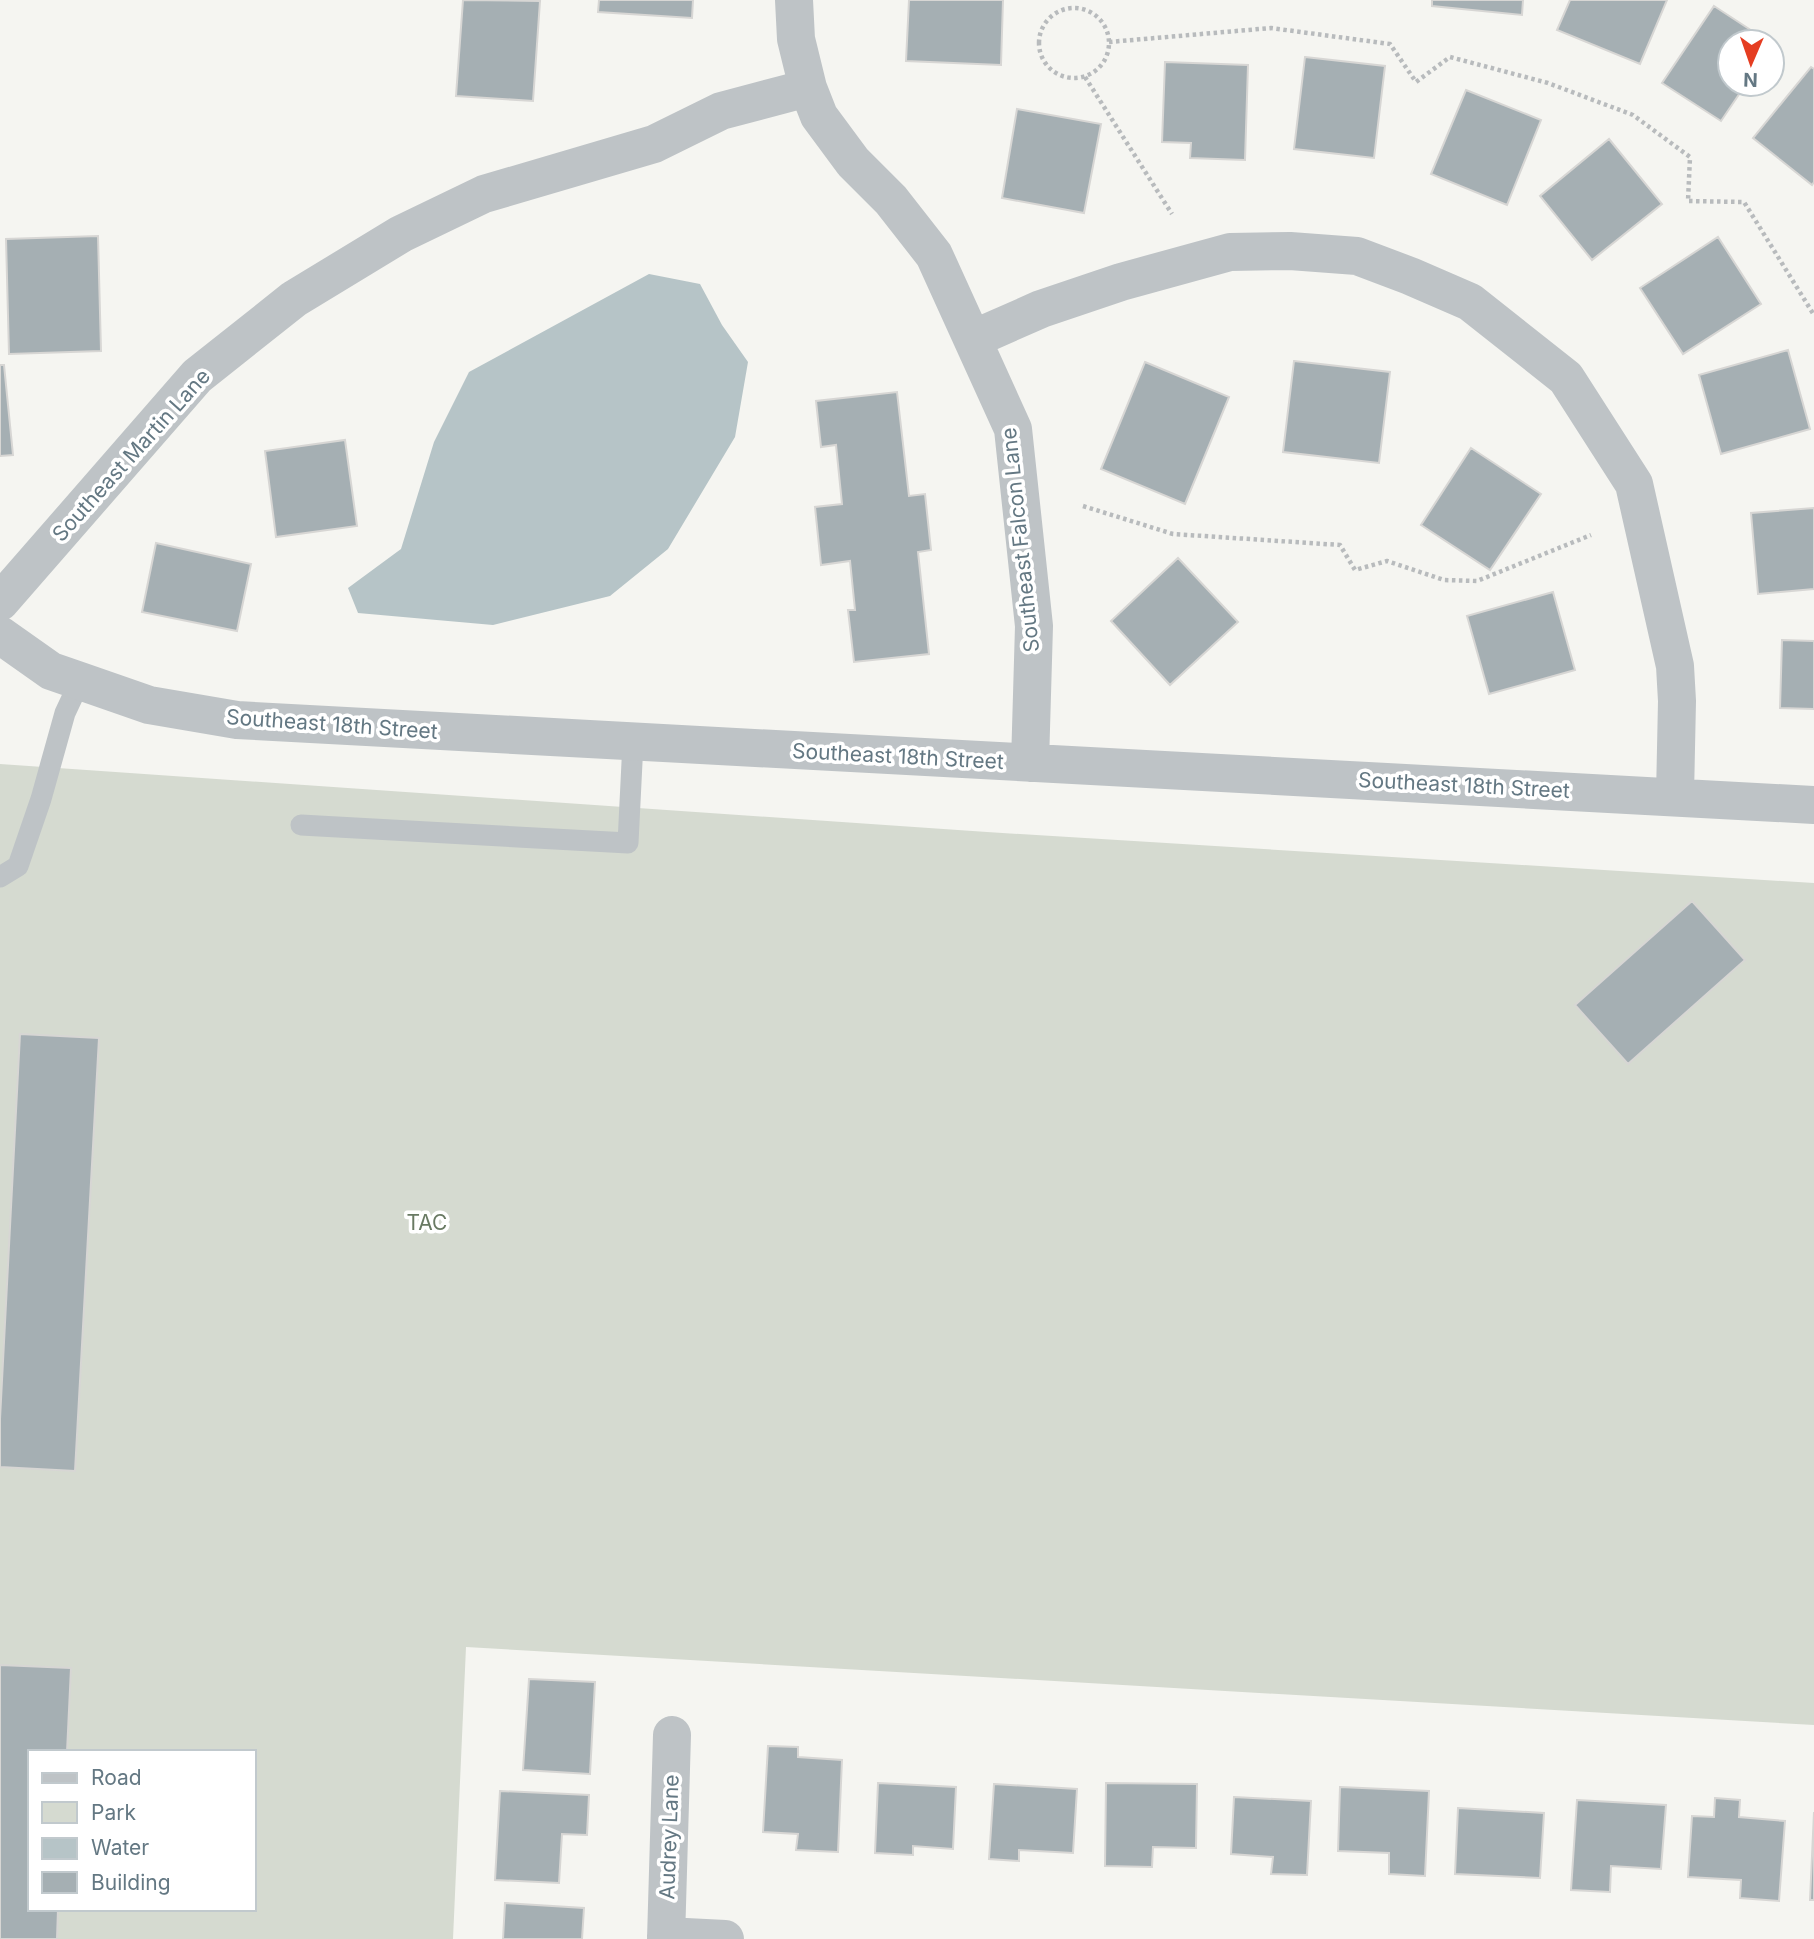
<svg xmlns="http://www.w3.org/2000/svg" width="1814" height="1939" font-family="Inter,sans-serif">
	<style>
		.green { fill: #d5dad0; fill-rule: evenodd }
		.water { fill: #b6c4c7 }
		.building { fill: #a5afb3; stroke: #d7d6d4; stroke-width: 2 }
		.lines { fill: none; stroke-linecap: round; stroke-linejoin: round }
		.path { stroke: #b8bbbd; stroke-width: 4.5; stroke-dasharray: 3.5 3.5; stroke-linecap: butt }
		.lane { stroke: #bec3c6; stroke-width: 21 }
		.street { stroke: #bec3c6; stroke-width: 38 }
		.labels { text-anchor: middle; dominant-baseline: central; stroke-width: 7; stroke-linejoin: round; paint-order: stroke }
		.street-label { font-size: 21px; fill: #647883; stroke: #fff }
		.park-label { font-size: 21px; fill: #697a63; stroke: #fff }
	</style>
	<rect width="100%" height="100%" fill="#f5f5f1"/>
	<path class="green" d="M0 764 987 832 1814 883V1725L466 1647 453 1939H0ZM30 1752H254V1909H30Z"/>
	<path class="water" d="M649 274 700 284 722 325 748 362 735 437 668 549 610 596 493 625 358 613 348 588 401 549 434 442 469 372Z"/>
	<path class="building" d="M463 0 540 1 533 101 456 96Z
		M599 0H693L692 18 598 12Z
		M909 0H1003L1001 65 906 61Z
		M1432 0H1523L1522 15 1432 6Z
		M1570 0H1667L1640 64 1557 30Z
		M1714 6 1769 42H1730V84H1746L1721 121 1662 83Z
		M1305 57 1385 66 1374 158 1294 149Z
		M1165 62 1248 65 1245 160 1190 158 1191 143 1162 142Z
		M1811 67 1814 69V182L1812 185 1753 138Z
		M1466 90 1541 120 1507 205 1431 174Z
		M1017 109 1101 124 1084 213 1002 198Z
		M1609 139 1662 204 1592 260 1540 196Z
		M98 236 101 351 9 354 6 239Z
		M1718 237 1761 304 1683 354 1640 288Z
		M1788 350 1810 429 1721 454 1699 375Z
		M1294 361 1390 372 1379 463 1283 452Z
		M1145 362 1229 397 1185 504 1101 469Z
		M0 365H4L13 455 0 456Z
		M897 392 909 496 925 494 931 550 918 552 929 654 854 662 848 610H855L850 561 821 565 815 507 842 504 836 445 821 447 816 401Z
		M345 440 357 526 276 537 265 451Z
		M1471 448 1541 494 1490 570 1421 525Z
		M1814 508V589L1758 594 1751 513Z
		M156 543 251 564 237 631 142 612Z
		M1178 558 1238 622 1170 685 1111 621Z
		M1553 592 1575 670 1489 694 1467 616Z
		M1782 640 1814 641V709L1780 708Z
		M1692 901 1745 960 1628 1064 1575 1005Z
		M20 1034 99 1038 75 1471 0 1467V1419Z
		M0 1665 71 1668 67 1752H30V1909H58L57 1939H0Z
		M529 1679 595 1682 590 1774 523 1770Z
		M768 1746 798 1747V1757L842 1760 838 1852 796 1850 798 1834 763 1832Z
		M878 1783 956 1787 953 1849 913 1846V1855L875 1853Z
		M1106 1783 1197 1784 1196 1848 1153 1847 1152 1867 1105 1866Z
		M994 1784 1077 1789 1073 1853 1019 1850V1861L989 1859Z
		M1340 1787 1429 1791 1425 1876 1389 1874V1853L1338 1851Z
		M500 1791 589 1795 587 1835 562 1834 559 1883 495 1880Z
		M1234 1797 1311 1801 1307 1875 1271 1874 1273 1857 1231 1854Z
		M1715 1798 1740 1800 1739 1817 1785 1821 1779 1901 1740 1898 1741 1880 1688 1877 1692 1816 1714 1817Z
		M1577 1800 1666 1805 1661 1869 1611 1866 1610 1892 1571 1890Z
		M1458 1808 1544 1813 1540 1878 1455 1874Z
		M1814 1812V1900H1810Z
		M505 1903 584 1908 582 1939H503Z"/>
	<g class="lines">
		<path class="path" d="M1039 43a35 35 0 1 1 70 0a35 35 0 1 1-70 0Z
			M1109 42 1271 28 1390 44 1416 82 1450 57 1548 83 1633 115 1690 157 1688 201 1744 202 1814 315
			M1085 77 1172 214
			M1083 506 1173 534 1340 545 1355 570 1387 561 1444 580 1477 581 1591 535"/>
		<path class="lane" d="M301 825 628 843 633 742
			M0 877 18 866 41 799 65 713 80 681"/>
		<path class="street" d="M794 0 796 39 808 88 819 116 853 162 891 200 934 255 1013 429 1034 626 1030 763
			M973 339 1041 309 1121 282 1230 252 1290 251 1357 256 1410 276 1470 302 1566 378 1634 484 1675 666 1677 701 1675 796
			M0 602 197 376 294 299 401 234 484 194 654 144 721 111 808 88
			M0 635 51 671 80 681 149 705 237 720 1814 805
			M666 1936 725 1939
			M666 1939 672 1735"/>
	</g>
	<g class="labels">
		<g class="street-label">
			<text transform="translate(131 455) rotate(-48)">Southeast Martin Lane</text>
			<text transform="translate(1020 540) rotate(-96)">Southeast Falcon Lane</text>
			<text transform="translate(332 724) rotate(4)">Southeast 18th Street</text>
			<text transform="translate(898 756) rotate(3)">Southeast 18th Street</text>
			<text transform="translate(1464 785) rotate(3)">Southeast 18th Street</text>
			<text transform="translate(669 1837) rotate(-88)">Audrey Lane</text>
		</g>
		<g class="park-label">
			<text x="427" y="1222">TAC</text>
		</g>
	</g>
	<rect x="28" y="1750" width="228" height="161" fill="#ffffff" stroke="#c1c9cd" stroke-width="2"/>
	<rect x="42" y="1773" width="35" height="10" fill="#bec3c6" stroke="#c1c9cd" stroke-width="2"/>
	<text x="91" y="1785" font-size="21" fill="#647883">Road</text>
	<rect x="42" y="1802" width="35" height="21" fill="#d5dad0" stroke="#c1c9cd" stroke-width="2"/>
	<text x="91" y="1820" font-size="21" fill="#647883">Park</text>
	<rect x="42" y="1838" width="35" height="21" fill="#b6c4c7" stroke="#c1c9cd" stroke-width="2"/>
	<text x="91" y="1855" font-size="21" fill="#647883">Water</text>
	<rect x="42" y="1872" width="35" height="21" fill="#a5afb3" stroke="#c1c9cd" stroke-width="2"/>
	<text x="91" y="1890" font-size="21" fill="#647883">Building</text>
	<g transform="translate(1751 63) rotate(182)"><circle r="33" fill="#ffffff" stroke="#c1c9cd" stroke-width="2"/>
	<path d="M0-5L12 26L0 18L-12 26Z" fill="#e53d21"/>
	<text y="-10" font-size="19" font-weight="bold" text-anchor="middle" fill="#647883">N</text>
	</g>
</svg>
